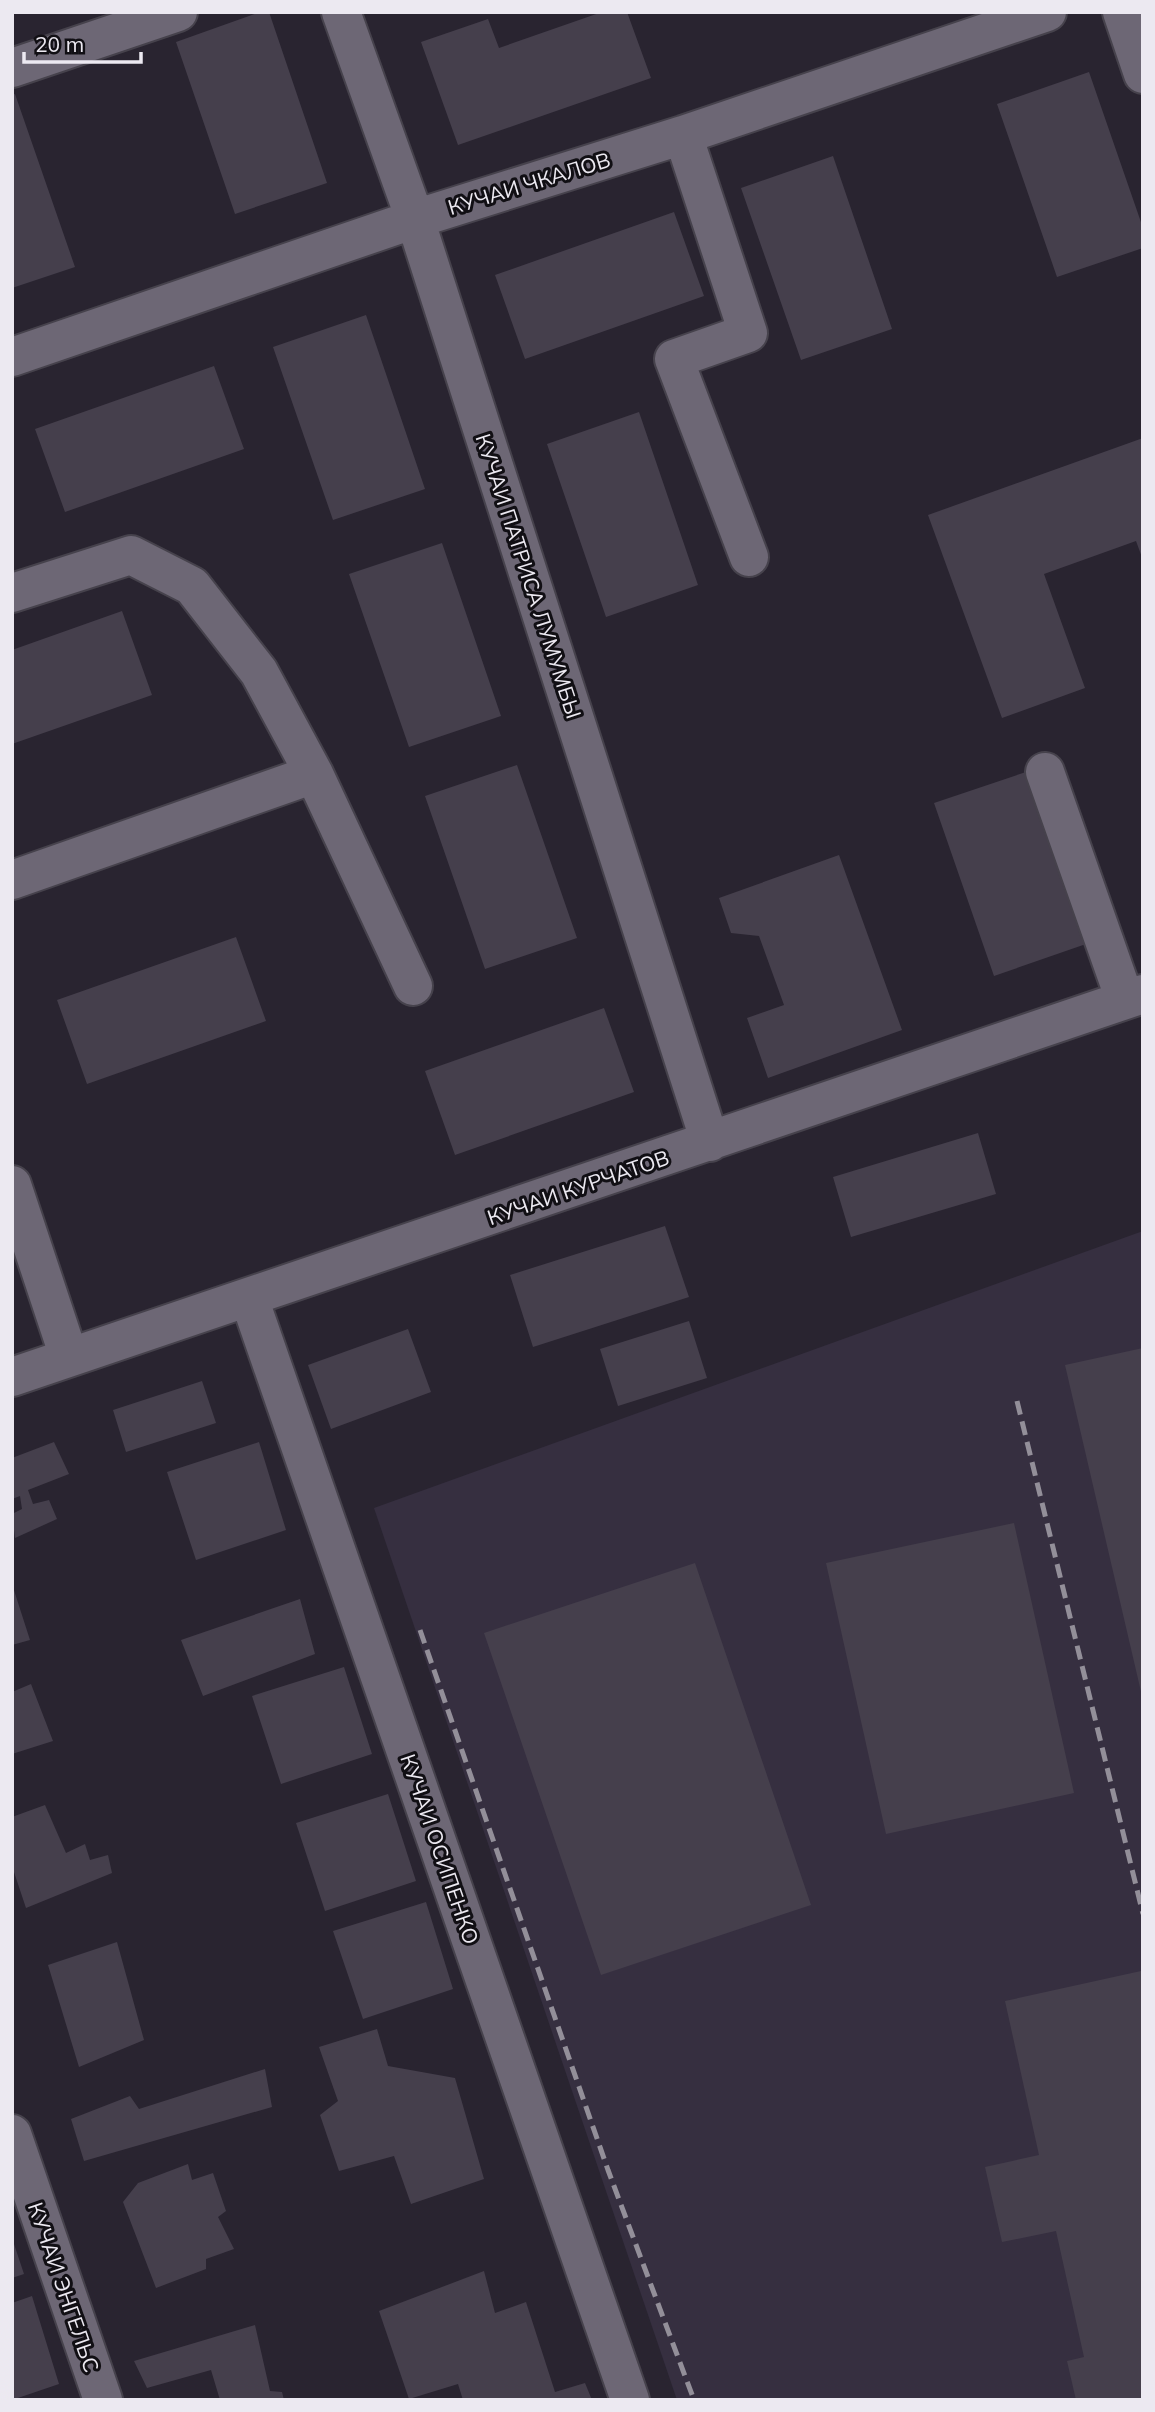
<svg xmlns="http://www.w3.org/2000/svg" width="1155" height="2412" font-family="Mulish,sans-serif">
	<style>
		.built { fill: #362f40 }
		.building { fill: #453f4c }
		.lines { fill: none; stroke-linecap: round; stroke-linejoin: round }
		.minor-casing { stroke: #46424c; stroke-width: 42 }
		.minor { stroke: #6d6775; stroke-width: 38 }
		.rail { stroke: #938f99; stroke-width: 5; stroke-dasharray: 14 7; stroke-linecap: butt }
		.labels { text-anchor: middle; dominant-baseline: central; stroke-width: 6; stroke-linejoin: round; paint-order: stroke }
		.street-label { font-size: 21px; fill: #ece9f1; stroke: #110f14 }
	</style>
	<rect width="100%" height="100%" fill="#292430"/>
	<path class="built" d="M1143 1231V2400H677L374 1508Z"/>
	<path class="building" d="M260 12H269L327 183 235 214 176 42Z
		M602 12H627L651 78 458 145 421 42 488 19 499 48Z
		M1089 72 1143 228V248L1057 277 997 104Z
		M15 94 75 267 12 288V95Z
		M833 156 892 329 801 360 741 188Z
		M674 212 704 296 525 359 495 275Z
		M366 315 425 489 333 520 273 347Z
		M214 366 244 449 65 512 35 429Z
		M639 412 698 585 606 617 547 444Z
		M1143 438V560L1136 541 1044 574 1085 688 1002 718 928 515Z
		M442 543 501 716 409 747 349 574Z
		M122 611 152 695 12 744V650Z
		M517 765 577 938 485 969 425 796Z
		M1026 772 1086 944 994 976 934 803Z
		M839 855 902 1030 768 1078 747 1018 784 1005 759 936 731 933 719 898Z
		M236 937 266 1021 87 1084 57 1000Z
		M604 1008 634 1092 455 1155 425 1071Z
		M978 1133 996 1194 851 1237 833 1177Z
		M665 1226 689 1297 533 1347 510 1275Z
		M689 1321 707 1378 618 1406 600 1349Z
		M408 1329 431 1392 331 1429 308 1365Z
		M1143 1348V1695L1142 1696 1065 1365Z
		M202 1381 216 1423 126 1452 113 1410Z
		M54 1442 69 1474 28 1490 33 1504 49 1500 57 1519 15 1538 12 1514 22 1509 20 1496 12 1499V1458Z
		M259 1442 286 1530 196 1560 167 1472Z
		M1014 1523 1074 1793 886 1834 826 1563Z
		M695 1563 811 1905 601 1975 484 1633Z
		M12 1584 30 1640 12 1645Z
		M300 1599 315 1654 203 1696 181 1640Z
		M344 1667 372 1754 281 1784 252 1696Z
		M31 1684 53 1741 12 1754V1692Z
		M388 1794 416 1881 325 1911 296 1823Z
		M45 1805 66 1853 85 1844 90 1860 108 1855 112 1873 26 1908 12 1866V1817Z
		M426 1902 453 1989 363 2019 333 1931Z
		M117 1942 144 2040 79 2067 48 1965Z
		M1141 1971 1143 2400H1076L1067 2361 1084 2357 1056 2231 1002 2242 985 2167 1039 2155 1005 2001Z
		M377 2029 388 2066 455 2078 484 2179 411 2204 394 2156 339 2171 320 2115 338 2101 319 2047Z
		M265 2069 272 2107 84 2161 71 2119 130 2096 139 2109Z
		M188 2164 192 2180 213 2173 226 2211 218 2217 234 2249 206 2259V2269L156 2288 123 2202 138 2183Z
		M12 2238 24 2274 12 2278Z
		M484 2271 495 2313 526 2302 555 2392 585 2383 592 2400H463L458 2384 409 2399 379 2311Z
		M32 2296 59 2384 12 2400V2303Z
		M255 2325 270 2391 282 2392 284 2400H220L211 2370 147 2388 134 2361Z"/>
	<g class="lines">
		<defs>
			<path id="minor" d="M341 12 415 219 710 1142
				M1122 12 1143 74
				M12 68 178 12
				M683 135 748 333 674 359 749 557
				M12 357 415 219 683 135 1047 12
				M12 593 131 555 192 586 259 672 314 774 413 986
				M1045 772 1125 1000
				M12 880 314 774
				M12 1185 69 1357
				M249 1298 630 2400
				M12 1377 1143 994
				M12 2134 103 2400"/>
		</defs>
		<use href="#minor" class="minor-casing"/>
		<use href="#minor" class="minor"/>
		<path class="rail" d="M1017 1401 1143 1914
			M420 1630 608 2170 694 2400"/>
	</g>
	<g class="labels">
		<g class="street-label">
			<text transform="translate(529 183) rotate(-17)">КУЧАИ ЧКАЛОВ</text>
			<text transform="translate(529 576) rotate(72)">КУЧАИ ПАТРИСА ЛУМУМБЫ</text>
			<text transform="translate(578 1187) rotate(-19)">КУЧАИ КУРЧАТОВ</text>
			<text transform="translate(440 1849) rotate(71)">КУЧАИ ОСИПЕНКО</text>
			<text transform="translate(64 2287) rotate(71)">КУЧАИ ЭНГЕЛЬС</text>
		</g>
	</g>
	<rect width="1155" height="2412" fill="none" stroke="#ece9f1" stroke-width="28"/>
	<path d="M24 52v10h117v-10" fill="none" stroke="#ece9f1" stroke-width="3.5"/>
	<text x="35" y="52" font-size="21" fill="#ece9f1" stroke="#110f14" stroke-width="5" paint-order="stroke">20 m</text>
</svg>
